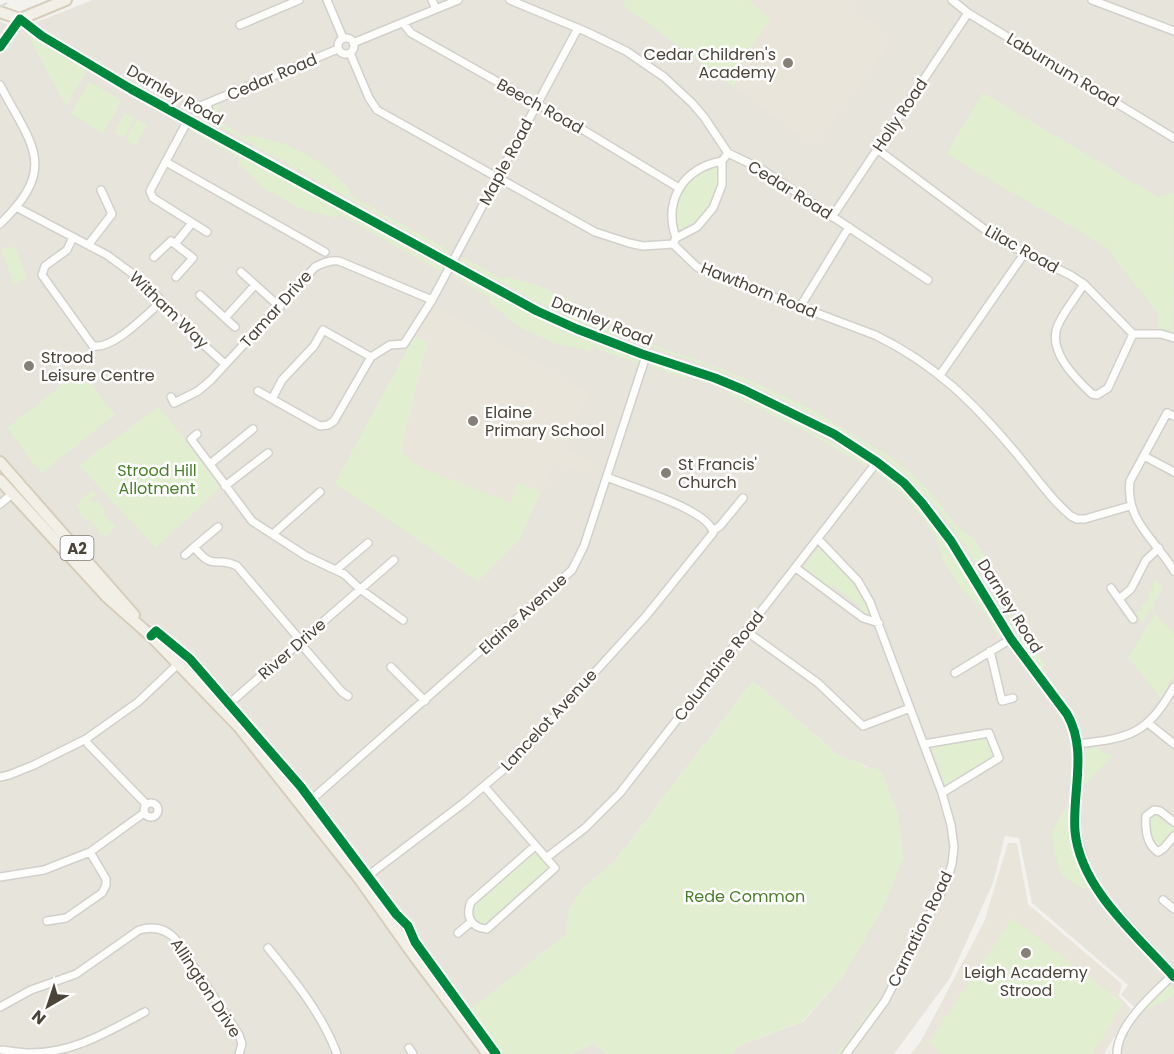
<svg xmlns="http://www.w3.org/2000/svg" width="1174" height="1054" font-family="Poppins,sans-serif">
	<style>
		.residential { fill: #e7e4dc }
		.education { fill: #eae5da }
		.green { fill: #e1eecf }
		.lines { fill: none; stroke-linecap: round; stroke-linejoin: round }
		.minor-casing { stroke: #d2d0cb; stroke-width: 10 }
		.tertiary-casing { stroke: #d2d0cb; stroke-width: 12 }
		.primary-casing { stroke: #d6cebb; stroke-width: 14 }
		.minor { stroke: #fdfdfc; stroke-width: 7 }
		.tertiary { stroke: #fdfdfc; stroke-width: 9 }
		.primary { stroke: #f2efe6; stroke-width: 10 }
		.rail { stroke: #dbdbda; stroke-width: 2; stroke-dasharray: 8 8; stroke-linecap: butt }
		.cycleway-casing { stroke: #fff; stroke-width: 13 }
		.cycleway { stroke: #00873e; stroke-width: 9 }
		.poi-dot { fill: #868178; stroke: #fff; stroke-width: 2 }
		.labels { text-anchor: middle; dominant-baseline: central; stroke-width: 5; stroke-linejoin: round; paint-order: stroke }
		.shield { fill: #fff; stroke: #817c74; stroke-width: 1.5 }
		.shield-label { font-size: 15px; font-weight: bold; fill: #4b4439 }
		.poi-label { font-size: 16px; fill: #4b4439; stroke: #fff; text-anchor: start }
		.street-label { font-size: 16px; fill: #4b4439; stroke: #fff }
		.park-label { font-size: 16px; fill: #4a7f2a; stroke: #fff }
	</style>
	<rect width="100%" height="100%" fill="#f4f2ee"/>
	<path class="residential" d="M92 0H1174V1054H1114L1141 1013 1121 995 1128 985 1032 903 1019 838 1005 836 993 883 950 978 894 1054H731L741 1045 804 1021 845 973 898 815 881 772 838 755 753 681 614 862 582 889 569 911 567 934 468 1012 502 1054H0V21L17 30Z
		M593 1043 608 1054H571Z"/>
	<path class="education" d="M625 0H859L852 9 893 39 814 146 622 4Z
		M436 307 589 392 564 450 593 461 588 474 556 463 520 539 478 581 335 483 414 337 427 315 432 314Z
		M1008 843H1017L1028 904 1122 984 1119 996 1131 1009 1104 1054H911L921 1041 984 922Z"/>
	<path class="green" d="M625 0H748L771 19 742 60 734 87 622 4Z
		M26 32 56 53 87 70 66 106Z
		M89 82 122 100 103 133 71 114Z
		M983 93 1158 197 1174 193 1173 333 1158 330 1157 312 1105 246 946 154Z
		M219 104 216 120 219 122 247 138 251 135 288 145 323 164 351 190 349 195 451 251 447 253 198 114 205 110 209 114 214 113 213 106Z
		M125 113 135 118 124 138 114 133Z
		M137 120 147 125 136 145 126 140Z
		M194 128 445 269 443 273 339 214 336 218 299 208 264 188 238 163 240 159 191 131Z
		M720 164C719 200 709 217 678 235 670 198 684 175 720 164Z
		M12 239 26 277 14 285 1 249 14 247Z
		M461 256 503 280 505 276 539 286 570 300 601 322 600 326 603 327 738 375 811 409 891 457 910 472 934 496 955 524 973 539 991 564 1002 598 1012 617 1045 664 1042 670C1021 646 1006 614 990 586 967 546 939 505 905 474 884 455 859 441 834 427 793 404 750 383 707 366 672 353 635 343 600 330 551 312 507 286 462 261Z
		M455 274 557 329 635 358 639 362V364L592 347 590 351 554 343 521 328 490 303 492 299 451 275Z
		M414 337 427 342 401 452 420 467 511 503 518 483 541 491 520 539 478 581 335 483Z
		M654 364 687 375 686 379 650 366Z
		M81 370 115 415 41 473 7 428Z
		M729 391 799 424 866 462 867 467 807 432 728 394Z
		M159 407 222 486 156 548 79 465Z
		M877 470C917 486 978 595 1000 633V640L984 612 959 586 943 560 934 534 925 521 899 491 875 471Z
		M92 490 96 494 90 500 96 503 98 501 106 510 103 513 110 521 109 523 112 522 116 526 106 536 99 533 98 528 95 524 90 528 89 527 93 523 89 518 86 520 78 512 80 509 76 505Z
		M819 547 851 580 870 611 869 613 862 614 858 611 860 606 833 585 831 589 803 568Z
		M1157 580 1162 588 1153 606 1155 608 1153 611 1150 609 1143 623 1136 613 1143 609 1141 606 1150 599 1147 595 1154 586 1152 584Z
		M1155 614 1174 634V674L1161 698 1128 657Z
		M753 681 838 755 861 763 865 767 878 769 884 777 898 815 904 857 883 908 845 973 803 1021 741 1045 731 1054H608L593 1043 571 1054H502L467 1012 567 934 568 911 582 889 614 862Z
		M982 737H988L994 757 949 783 950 785H945L932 747 936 744 937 746 982 739Z
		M1099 746 1101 752 1113 755 1084 786 1086 750Z
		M1068 805C1067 836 1073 863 1089 890 1081 888 1066 880 1062 874 1057 867 1050 837 1053 829 1057 821 1063 813 1068 805Z
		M1156 815 1174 826V833L1162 847 1156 845 1152 838 1151 818Z
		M536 849 552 869 487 925 477 923 472 915 474 905 531 855 529 853Z
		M1012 918 1123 1003 1093 1054H943L929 1042Z
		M1168 985 1174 988V994L1166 1000 1147 1009 1146 1005Z
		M876 1000 878 1001 840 1054H836L851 1037Z"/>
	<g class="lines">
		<defs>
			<path id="minor" d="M327 0 343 38
				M432 0 436 9
				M510 0 587 32 626 51 664 77 692 103 704 117 728 153 761 169 928 280
				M952 0 968 13 1174 138
				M1092 0 1174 31
				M403 23 411 33 580 128 679 188
				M240 25 299 0
				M338 46a8 8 0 1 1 16 0a8 8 0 1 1-16 0Z
				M353 43 458 0
				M0 47 20 19
				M350 53 369 98 377 110 595 232 629 243 643 246 673 244 697 267 705 271 875 335C935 364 973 402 1016 453 1033 473 1051 500 1071 516L1077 519H1085L1130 506
				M0 85C32 146 59 167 0 224
				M206 104 210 113
				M193 109 338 49
				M188 120 150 191 153 198 207 232
				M877 149 999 240 1070 275 1084 284 1133 334
				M166 162 325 252
				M16 207 107 255 137 277 162 301 195 337 225 364
				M832 217 968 13
				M73 237 67 250 45 266 42 275 93 346C113 350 148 313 162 301
				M676 238C663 201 683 168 722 161
				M89 244 112 214 101 190
				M175 244 192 223
				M673 244 676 238 697 227 713 208 722 185V161L728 153
				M154 257 171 241 193 258 176 277
				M241 272 280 307
				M1084 284C1076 297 1065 310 1059 323 1045 349 1075 378 1092 394L1097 395 1108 388 1133 334
				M200 295 225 318 255 285
				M800 307 849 227
				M225 318 235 327
				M1133 334H1161L1174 338
				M371 357 323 330 314 346 282 380 272 399 320 426 328 425 334 421 371 357 390 345 404 344 432 300 578 28
				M940 375 1024 254
				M258 391 272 399
				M171 397 174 403 198 391 211 380 315 267C323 263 330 260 339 261L432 300
				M1174 416 1167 413 1130 481C1125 521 1156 540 1174 571
				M197 434 191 439 252 521 306 556 344 574 360 589 403 620
				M1144 456 1174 472
				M210 464 253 429
				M225 486 268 453
				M0 504 12 494
				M218 527 194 547C215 573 215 555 237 566L301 641
				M714 530 720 526 743 498
				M273 534 320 492
				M818 539 858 581 870 602 942 793 951 825 954 847 952 864 946 883 885 1001 846 1054
				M185 555 194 547
				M796 568 863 618 879 623
				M337 569 368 543
				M1111 588 1133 619
				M1119 599 1131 589 1146 560 1159 548
				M746 631 818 683 863 726 910 708
				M299 642 342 692 348 696
				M990 651 1002 701 1013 698
				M391 667 425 701
				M955 673 1011 639
				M223 709 394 560
				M1148 723 1174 744
				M86 739 88 744 146 804
				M924 744 989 733 999 758 942 793
				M1078 744C1131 738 1147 734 1174 687
				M0 777 9 775 34 765 86 739 138 702 178 664
				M484 786 555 868 487 929C471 928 465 916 471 902L535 846
				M144 810a7 7 0 1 1 14 0a7 7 0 1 1-14 0Z
				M303 807 572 570 584 546 646 356
				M1174 822 1160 811 1154 810 1146 816C1145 829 1146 844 1158 852L1164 848 1174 836
				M546 858 585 828 620 793 877 462
				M0 877 44 870 90 852 144 813
				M361 881 465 802 516 759 646 616 713 533C711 510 627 486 607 477
				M1163 900 1174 909
				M47 921 66 918 102 893 106 885V879L90 852
				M458 933 471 922
				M268 948C295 981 322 1014 337 1054
				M0 1007 31 990 76 974 139 930C153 926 166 928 176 940L239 1035 242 1044 239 1054
				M409 1048 413 1054
				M2 1050C11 1051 21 1053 30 1053 74 1053 107 1032 145 1012
				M1117 1054C1117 1025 1153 994 1173 975"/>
			<path id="tertiary" d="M20 19 42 36 131 89 537 311 577 329 642 354 715 378 744 390 834 434 877 462 904 483 922 503 951 541 1011 639 1071 720 1078 744 1075 833 1085 867 1103 898 1174 977"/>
			<path id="primary" d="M0 12 20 19 66 0
				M0 462 134 615
				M0 480 107 597 151 636 239 727 361 881 415 957 488 1054"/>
		</defs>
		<use href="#minor" class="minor-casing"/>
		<use href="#tertiary" class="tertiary-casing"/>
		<use href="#primary" class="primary-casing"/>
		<use href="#minor" class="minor"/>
		<use href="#tertiary" class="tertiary"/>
		<use href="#primary" class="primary"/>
		<path class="rail" d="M0 7 12 0"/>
		<defs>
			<path id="cycleway" d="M0 47 20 19 42 36 131 89 537 311 577 329 642 354 715 378 744 390 834 434 877 462 904 483 922 503 951 541 1011 639 1067 714C1088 750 1072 792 1075 831 1080 889 1138 936 1174 977
				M151 636 156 631 190 659 301 787 396 914 408 926 415 942 496 1054"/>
		</defs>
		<use href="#cycleway" class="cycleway-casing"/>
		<use href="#cycleway" class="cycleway"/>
	</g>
	<g class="poi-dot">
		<circle cx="788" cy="63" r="6"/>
		<circle cx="29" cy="366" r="6"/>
		<circle cx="473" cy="421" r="6"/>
		<circle cx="666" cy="473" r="6"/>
		<circle cx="1026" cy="953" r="6"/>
	</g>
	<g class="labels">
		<rect class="shield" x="60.5" y="536" width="33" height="24" rx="4.5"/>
		<g class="shield-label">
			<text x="77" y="548">A2</text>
		</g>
		<g class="poi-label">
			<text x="776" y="54" text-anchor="end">Cedar Children's<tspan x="776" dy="18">Academy</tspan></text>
			<text x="41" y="357">Strood<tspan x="41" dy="18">Leisure Centre</tspan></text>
			<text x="485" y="412">Elaine<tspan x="485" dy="18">Primary School</tspan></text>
			<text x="678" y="464">St Francis'<tspan x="678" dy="18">Church</tspan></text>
			<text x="1026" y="972" text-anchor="middle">Leigh Academy<tspan x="1026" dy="18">Strood</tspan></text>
		</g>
		<g class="street-label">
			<text transform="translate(1063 70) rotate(31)">Laburnum Road</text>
			<text transform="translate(272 77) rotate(-23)">Cedar Road</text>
			<text transform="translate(175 95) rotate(29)">Darnley Road</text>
			<text transform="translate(540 106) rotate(29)">Beech Road</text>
			<text transform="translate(900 115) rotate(-56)">Holly Road</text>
			<text transform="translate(506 162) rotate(-62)">Maple Road</text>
			<text transform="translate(790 190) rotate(32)">Cedar Road</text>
			<text transform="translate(1022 249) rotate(29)">Lilac Road</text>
			<text transform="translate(759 290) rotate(22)">Hawthorn Road</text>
			<text transform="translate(276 309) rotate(-48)">Tamar Drive</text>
			<text transform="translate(169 310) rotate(44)">Witham Way</text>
			<text transform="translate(602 321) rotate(22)">Darnley Road</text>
			<text transform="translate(1010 606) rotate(58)">Darnley Road</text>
			<text transform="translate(523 614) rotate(-42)">Elaine Avenue</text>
			<text transform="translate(292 649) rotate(-41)">River Drive</text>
			<text transform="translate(719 666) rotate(-52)">Columbine Road</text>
			<text transform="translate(549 720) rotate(-47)">Lancelot Avenue</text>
			<text transform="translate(920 929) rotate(-64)">Carnation Road</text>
			<text transform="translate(206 988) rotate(57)">Allington Drive</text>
		</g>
		<g class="park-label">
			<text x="157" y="470">Strood Hill<tspan x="157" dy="18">Allotment</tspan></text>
			<text x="745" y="896">Rede Common</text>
		</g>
	</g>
	<g transform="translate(48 1006) rotate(219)" stroke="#ffffff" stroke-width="4.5" paint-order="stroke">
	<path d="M0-4.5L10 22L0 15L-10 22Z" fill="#4b4439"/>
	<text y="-9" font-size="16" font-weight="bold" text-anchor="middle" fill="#4b4439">N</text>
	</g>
</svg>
